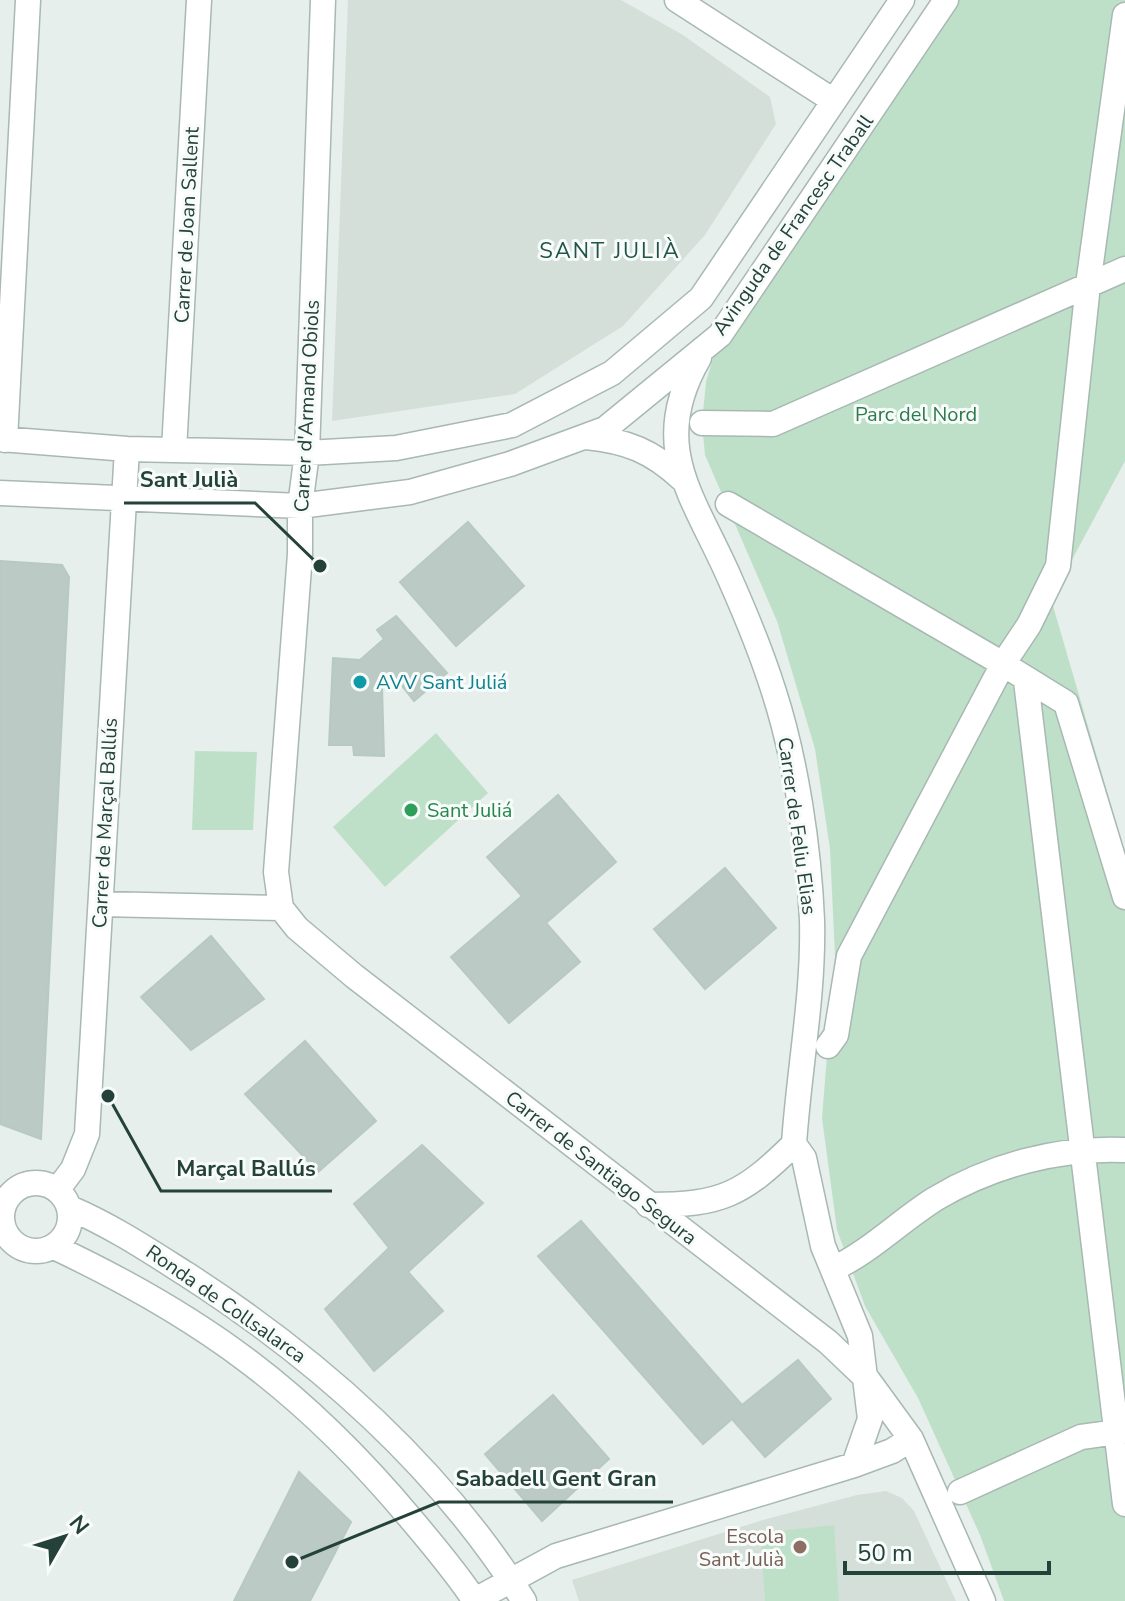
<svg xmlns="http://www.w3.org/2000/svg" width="1125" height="1601" font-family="'Nunito Sans',sans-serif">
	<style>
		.built { fill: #d4dfda }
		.green { fill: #bfe0c8 }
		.building { fill: #bbcac4; stroke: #b8c9c2; stroke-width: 2 }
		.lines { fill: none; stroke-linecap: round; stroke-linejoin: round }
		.minor-casing { stroke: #a8b8b2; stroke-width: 27 }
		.minor { stroke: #fff; stroke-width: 24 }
		.culture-dot { fill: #0f9aa8; stroke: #f7fbf9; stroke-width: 3 }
		.leisure-dot { fill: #2e9e5b; stroke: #f7fbf9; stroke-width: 3 }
		.education-dot { fill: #8d6e63; stroke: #f7fbf9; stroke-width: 3 }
		.labels { text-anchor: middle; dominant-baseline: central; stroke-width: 6; stroke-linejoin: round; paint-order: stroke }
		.street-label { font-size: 20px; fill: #24423a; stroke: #f7fbf9 }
		.park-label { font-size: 20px; fill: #2d7a4b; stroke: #f7fbf9 }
		.culture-label { font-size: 20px; fill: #0d838f; stroke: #f7fbf9; text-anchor: start }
		.leisure-label { font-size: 20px; fill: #27864d; stroke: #f7fbf9; text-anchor: start }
		.education-label { font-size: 20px; fill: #785e54; stroke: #f7fbf9; text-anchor: end }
		.neighbourhood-label { font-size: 22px; letter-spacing: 2px; fill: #1f5548; stroke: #f7fbf9 }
		.leader { fill: none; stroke: #24423a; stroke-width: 3 }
		.callout-dot { fill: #24423a; stroke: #f7fbf9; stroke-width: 3 }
		.callout-label { font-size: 22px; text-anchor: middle; font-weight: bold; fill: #24423a; stroke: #f7fbf9; stroke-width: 6; stroke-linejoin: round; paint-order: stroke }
	</style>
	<rect width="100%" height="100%" fill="#e6efeb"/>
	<path class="built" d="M348 0H621L683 35 770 97 776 124 705 235 623 326 515 394 332 421Z
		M886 1491 902 1498 914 1511 956 1601H579L572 1580 763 1520 857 1495Z"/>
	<path class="green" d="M946 0H1125V461L1051 599 1125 853V1601H1004L980 1535 918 1398 865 1306 837 1230 822 1118 835 956 830 849 815 749 777 621 705 455 702 423 706 382 720 335Z
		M436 733 488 793 385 887 333 827Z
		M195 751 257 752 253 830H192Z
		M834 1525 839 1601H765L760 1533Z"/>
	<path class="building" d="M468 522 524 586 456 646 400 582Z
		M0 561 62 565 69 577 41 1139 0 1124Z
		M396 616 447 673 414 701 395 677 382 687 384 756 354 755 353 745H329L333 658 360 660 384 639 377 630Z
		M558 795 616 862 546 923 580 962 509 1023 451 957 522 896 487 857Z
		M725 868 776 928 705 989 654 929Z
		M211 936 264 999 191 1050 141 997Z
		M305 1041 376 1121 318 1172 245 1094Z
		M422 1145 483 1203 408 1272 443 1311 374 1371 325 1309 389 1248 354 1204Z
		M581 1221 742 1405 798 1360 831 1399 765 1457 732 1419 703 1444 538 1256Z
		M553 1395 609 1459 542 1521 485 1454Z
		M299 1472 351 1522 310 1601H234Z"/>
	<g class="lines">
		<defs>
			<path id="minor" d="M677 0 834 101
				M1125 15 1088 285 1058 566 1029 625 1003 664 1066 703 1125 897
				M699 358C647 447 695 498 730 579 746 615 762 654 774 692 796 760 809 848 812 920 814 994 799 1069 794 1144L804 1158 823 1246 860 1336 870 1419 854 1465
				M702 423 773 424 1125 269
				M586 437C627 441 652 451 682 479
				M0 439 127 449 307 453 396 448 512 425 612 373 701 298 902 0
				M5 440 28 0
				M174 450 199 0
				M0 493 300 506 410 492 510 464 605 429 720 335 946 0
				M728 504 1003 664 849 956 836 1035 828 1046
				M1026 681 1125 1504
				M101 904 281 908
				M281 908 297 928 354 976 828 1342 868 1380 911 1439 983 1601
				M281 908 276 872 300 554V506L307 453 323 0
				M2 1217a34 34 0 1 1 68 0a34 34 0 1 1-68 0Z
				M58 1189 73 1169 87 1134 127 449
				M648 1205C722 1205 742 1195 794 1144
				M70 1208C112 1226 148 1250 186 1274 318 1359 440 1467 524 1601
				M54 1247C203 1317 305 1392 411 1519 433 1545 456 1572 475 1601
				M833 1269C871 1251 900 1221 935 1199 992 1165 1060 1147 1125 1150
				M960 1492 1081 1437 1125 1431
				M475 1600 556 1556 854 1465 892 1451 911 1439"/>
		</defs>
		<use href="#minor" class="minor-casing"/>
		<use href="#minor" class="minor"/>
	</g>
	<circle class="culture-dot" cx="360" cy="682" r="8"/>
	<circle class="leisure-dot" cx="411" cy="810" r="8"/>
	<circle class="education-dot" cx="800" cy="1547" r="8"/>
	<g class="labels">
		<g class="street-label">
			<text transform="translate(187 225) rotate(-87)">Carrer de Joan Sallent</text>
			<text transform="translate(793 225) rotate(-55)">Avinguda de Francesc Traball</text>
			<text transform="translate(307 406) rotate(-87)">Carrer d'Armand Obiols</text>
			<text transform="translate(105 823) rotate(-87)">Carrer de Marçal Ballús</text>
			<text transform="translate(797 826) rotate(82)">Carrer de Feliu Elias</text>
			<text transform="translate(601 1168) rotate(38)">Carrer de Santiago Segura</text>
			<text transform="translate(226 1304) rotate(35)">Ronda de Collsalarca</text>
		</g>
		<g class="park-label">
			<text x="916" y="414">Parc del Nord</text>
		</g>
		<g class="culture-label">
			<text x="376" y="682">AVV Sant Juliá</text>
		</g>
		<g class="leisure-label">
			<text x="427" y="810">Sant Juliá</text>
		</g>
		<g class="education-label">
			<text x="784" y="1536">Escola<tspan x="784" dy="23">Sant Julià</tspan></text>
		</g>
		<g class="neighbourhood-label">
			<text x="610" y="251">SANT JULIÀ</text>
		</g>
	</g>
	<path class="leader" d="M320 566L255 503H124M108 1096L161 1191H332M292 1562L439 1502H673"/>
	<g class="callout-dot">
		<circle cx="320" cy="566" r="8"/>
		<circle cx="108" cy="1096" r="8"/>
		<circle cx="292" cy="1562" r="8"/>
	</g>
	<g class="callout-label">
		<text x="189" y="487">Sant Julià</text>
		<text x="246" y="1176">Marçal Ballús</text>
		<text x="556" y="1486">Sabadell Gent Gran</text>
	</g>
	<g transform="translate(64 1537) rotate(51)" stroke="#f7fbf9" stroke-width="6" paint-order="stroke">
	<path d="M0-6L14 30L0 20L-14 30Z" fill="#24423a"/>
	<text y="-12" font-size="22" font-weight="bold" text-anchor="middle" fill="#24423a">N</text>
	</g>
	<path d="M845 1561v12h204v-12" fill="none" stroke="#24423a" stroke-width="4"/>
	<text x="857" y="1561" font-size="24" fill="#24423a" stroke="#f7fbf9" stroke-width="6" paint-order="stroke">50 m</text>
</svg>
